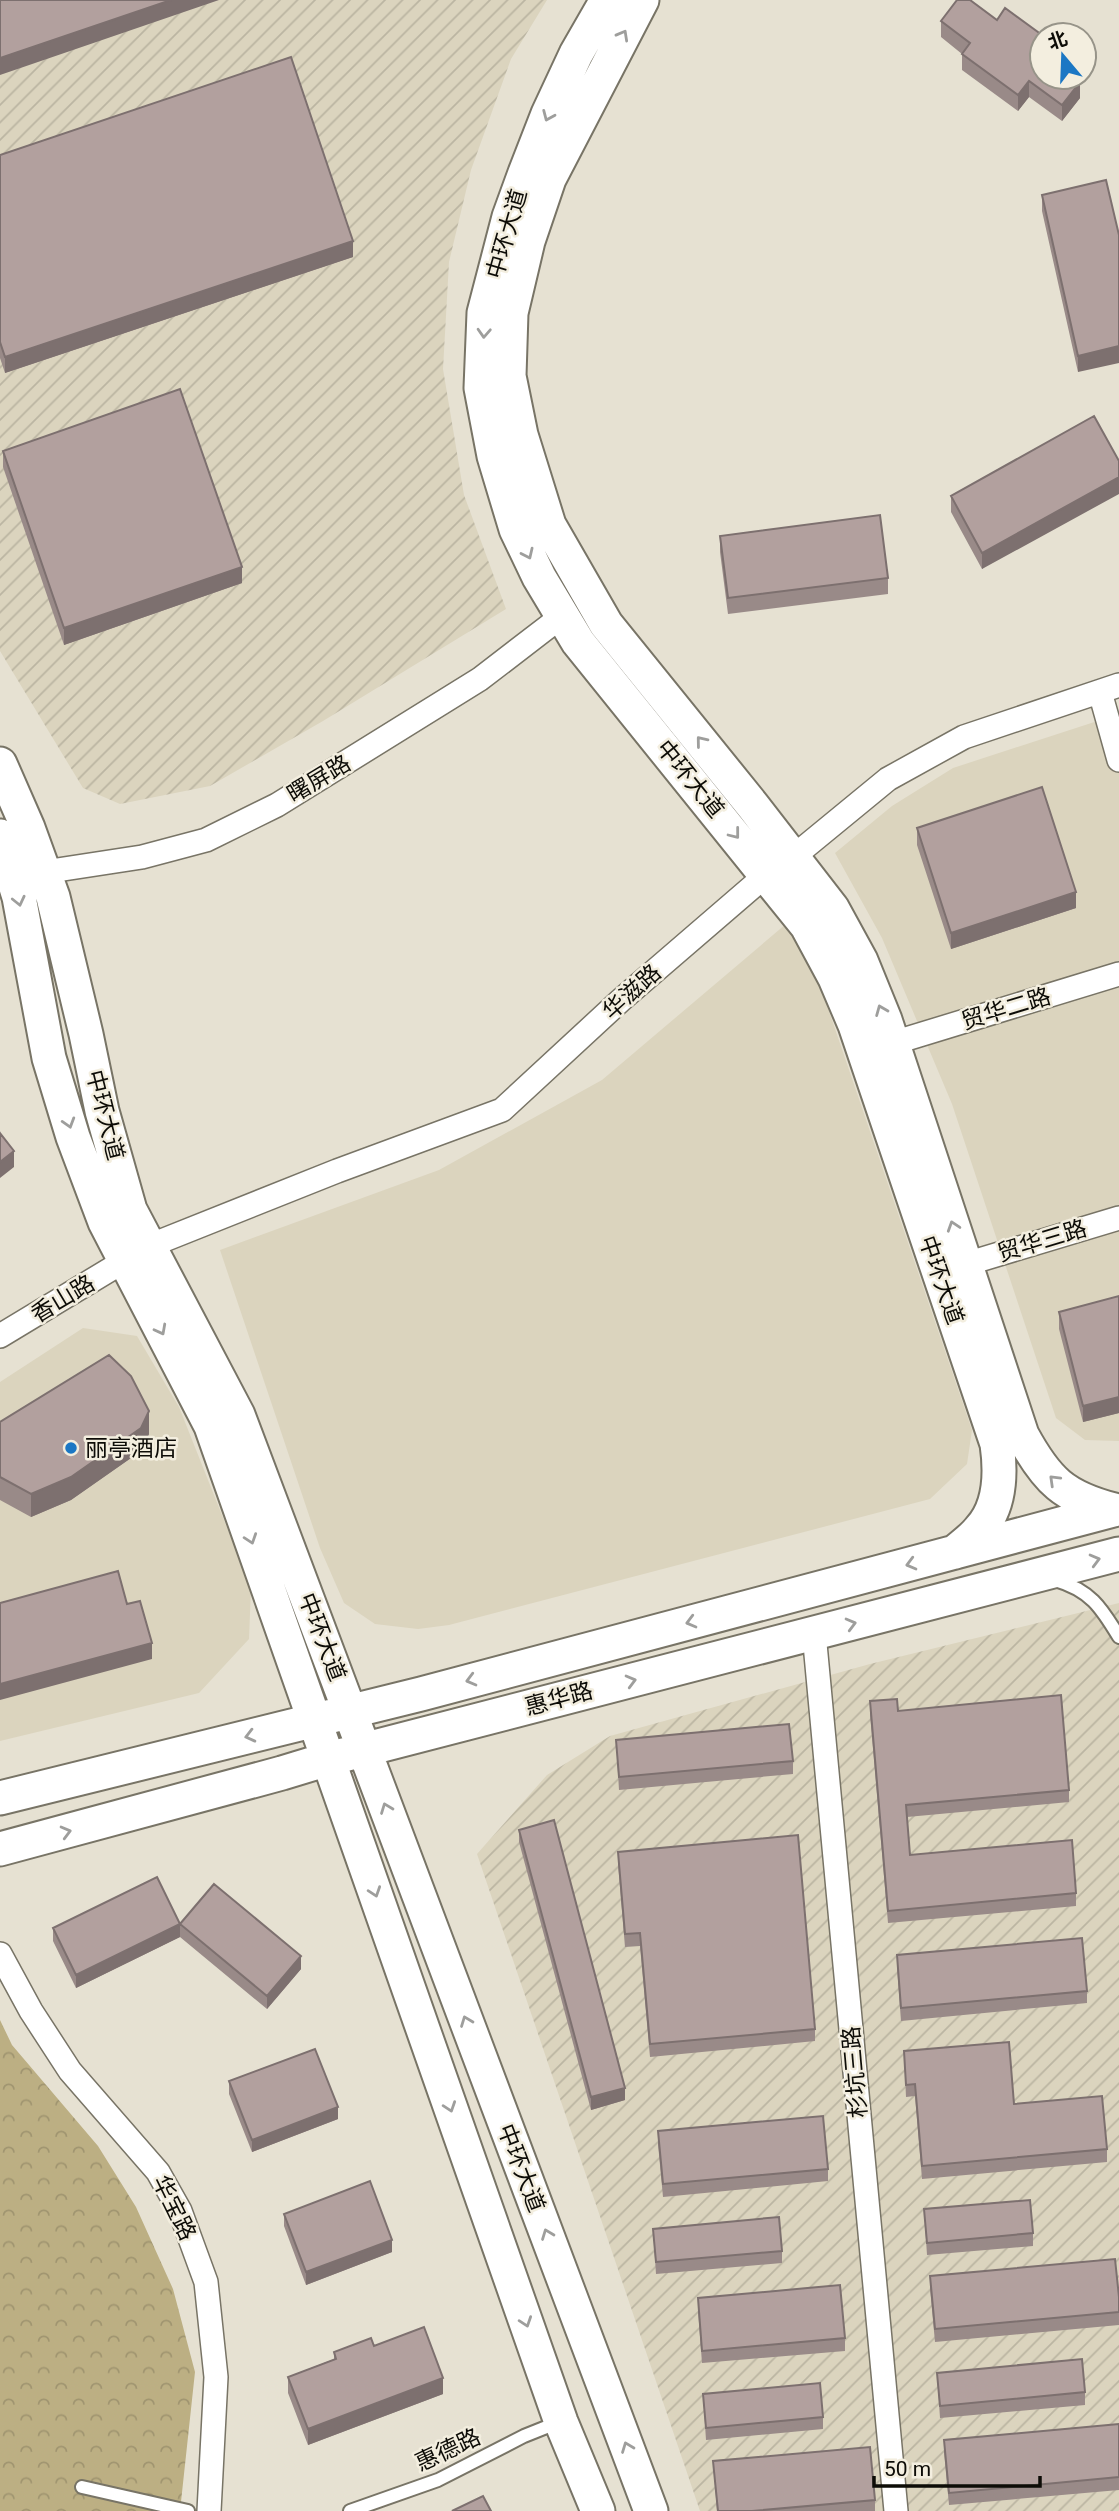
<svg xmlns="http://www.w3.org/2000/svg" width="1119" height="2511" font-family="Roboto,'Noto Sans SC',sans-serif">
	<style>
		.built { fill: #dbd4be }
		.industrial { fill: url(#industrial-furrows) }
		.forest { fill: url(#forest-crowns) }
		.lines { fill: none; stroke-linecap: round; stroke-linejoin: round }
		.lane-casing { stroke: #787466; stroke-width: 16 }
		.street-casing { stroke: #787466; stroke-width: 26 }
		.secondary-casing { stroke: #787466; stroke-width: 37 }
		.lane { stroke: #fff; stroke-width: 12 }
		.street { stroke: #fff; stroke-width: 23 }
		.secondary { stroke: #fff; stroke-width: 33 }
		.wall { fill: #998a88 }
		.shaded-wall { fill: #7d706f }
		.building { fill: #b2a09e; stroke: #7d706f; stroke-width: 2 }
		.oneway { stroke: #9e9e9c }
		.poi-dot { fill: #1b77c4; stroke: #f3eedf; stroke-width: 2.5 }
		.labels { text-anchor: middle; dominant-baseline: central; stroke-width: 5; stroke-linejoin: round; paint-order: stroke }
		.street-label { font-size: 23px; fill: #0d0c07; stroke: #f3eedf }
		.poi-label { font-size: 23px; fill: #0d0c07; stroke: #f3eedf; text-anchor: start }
	</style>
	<defs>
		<pattern id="industrial-furrows" width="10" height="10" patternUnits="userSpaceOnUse" patternTransform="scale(1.75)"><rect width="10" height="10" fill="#dbd4be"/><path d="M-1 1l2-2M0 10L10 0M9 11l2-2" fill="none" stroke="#bbb5a2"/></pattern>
		<pattern id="forest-crowns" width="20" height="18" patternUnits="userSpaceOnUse" patternTransform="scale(1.75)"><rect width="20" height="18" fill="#bcaf83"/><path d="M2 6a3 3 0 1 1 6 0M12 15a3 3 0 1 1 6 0" fill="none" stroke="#a09570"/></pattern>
	</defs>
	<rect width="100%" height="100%" fill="#e6e1d2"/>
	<path class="built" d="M1119 714V1441L1085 1440 1056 1418 952 1104 882 938 835 853 892 806 953 768Z
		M786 924 817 976 972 1430 967 1464 930 1499 449 1625 418 1629 375 1624 344 1603 320 1548 220 1250 439 1170 602 1080Z
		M83 1328 137 1336 179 1407 251 1588 249 1639 199 1693 0 1741V1382Z"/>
	<path class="industrial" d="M0 0H547L511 59 471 170 449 262 443 369 464 495 506 609 323 721 210 786 120 804 83 788 0 651Z
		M1119 1603V2511H700L477 1854 547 1775 610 1736 870 1664Z"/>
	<path class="forest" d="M0 2020 12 2045 98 2146 136 2207 173 2289 195 2372 180 2511H0Z"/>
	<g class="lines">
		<defs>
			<path id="lane" d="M1055 1580C1090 1590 1101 1607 1119 1637
				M82 2487 188 2511
				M350 2511 438 2480 524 2436 559 2422"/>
			<path id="street" d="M1100 692 1119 760
				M44 872 142 857 206 840 277 805 480 679 562 616
				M893 1043 1119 974
				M966 1264 1119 1218
				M0 1336 149 1246 337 1171 502 1110 621 1000 766 875 793 857 888 779 964 737 1119 685
				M814 1633 896 2511
				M0 1954 31 2011 70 2071 158 2172 180 2211 206 2282 216 2377 209 2511"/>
			<path id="secondary" d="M607 0 576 54 548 114 525 173 509 217 484 313 481 388 494 456 516 529 539 577 578 642 807 926 835 978 855 1025 997 1444C1001 1472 1001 1506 980 1529 973 1538 963 1545 955 1552
				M642 0 549 179 528 241 511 313 509 376 521 435 549 525 606 624 753 806 832 908 861 961 885 1020 1022 1435C1047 1481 1064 1497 1114 1510
				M0 764 28 828 53 897 86 1034 102 1111 130 1210 238 1415 651 2511
				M0 836 19 897 49 1058 73 1137 105 1222 211 1426 561 2422 598 2511
				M0 1798 421 1694 1113 1510
				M0 1849 282 1773 328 1759 1119 1554"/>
		</defs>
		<use href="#lane" class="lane-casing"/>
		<use href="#street" class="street-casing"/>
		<use href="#secondary" class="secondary-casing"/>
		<use href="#lane" class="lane"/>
		<use href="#street" class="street"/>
		<use href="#secondary" class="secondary"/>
	</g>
	<path class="wall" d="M941 21 1042 77 1080 98 1062 121 1029 97 1018 111 962 70V54L941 37Z
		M0 155 353 257 5 373 0 358Z
		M1042 195 1119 235 1078 372 1042 211Z
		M3 451 242 583 64 645 3 467Z
		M1119 461 982 569 951 512V496Z
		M720 536 888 578V594L728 614 720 552Z
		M917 828 1076 908 951 949 917 845Z
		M1119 1296V1413L1083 1422 1059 1329V1312Z
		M0 1422 149 1434 141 1451 71 1500 31 1517 0 1500Z
		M870 1701 898 1711 1069 1790V1802L907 1817 910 1855 1076 1893V1906L888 1923 870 1714Z
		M616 1740 793 1761V1774L619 1790Z
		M519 1830 625 2100 591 2110 519 1842Z
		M618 1852 815 2029V2041L650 2057 640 1946 625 1947 618 1864Z
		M180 1924 301 1969 267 2009 180 1937 76 1988 53 1941V1928Z
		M897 1955 1087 1991V2003L901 2021 897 1967Z
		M904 2051 1107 2149V2162L922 2179 915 2096 906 2097Z
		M229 2081 338 2119 252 2152 229 2094Z
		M658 2131 828 2169V2181L663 2197 658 2144Z
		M924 2209 1033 2233V2246L927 2255Z
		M284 2214 392 2252 306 2285 284 2226Z
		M653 2229 782 2251V2263L656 2274Z
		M930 2276 1119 2297V2325L935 2342 930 2288Z
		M698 2298 845 2338V2351L702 2363 698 2310Z
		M374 2346 443 2394 308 2445 288 2393V2377L334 2359V2352Z
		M937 2373 1085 2392V2405L940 2418Z
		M703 2394 823 2417V2429L706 2440Z
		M1119 2424V2490L949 2505 944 2452V2440Z
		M713 2461 875 2500V2511H717Z"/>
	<path class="shaded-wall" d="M171 0H219L0 75V58Z
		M1029 81V97L1018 111V95Z
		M1080 82V98L1062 121V105Z
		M353 241V257L5 373V357Z
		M1119 346V363L1078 372V356Z
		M1119 477V494L982 569V553Z
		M242 567V583L64 645V628Z
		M1076 892V908L951 949V933Z
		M14 1151V1167L0 1178V1162Z
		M1119 1397V1413L1083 1422V1406Z
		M149 1411V1434L141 1451 71 1500 31 1517V1494Z
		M152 1643V1659L0 1700V1684Z
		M180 1924V1937L76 1988V1975Z
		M301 1956V1969L267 2009V1996Z
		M625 2088V2100L591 2110V2097Z
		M338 2107V2119L252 2152V2140Z
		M392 2240V2252L306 2285V2272Z
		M443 2378V2394L308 2445V2429Z"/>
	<path class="building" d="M0 0H171L0 58Z
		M957 0H970L997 20 1005 8 1042 35V77H1073L1080 82 1062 105 1029 81 1018 95 962 54 970 43 941 21Z
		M291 57 353 241 5 357 0 342V155Z
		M1106 180 1119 235V346L1078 356 1042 195Z
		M180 389 242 567 64 628 3 451Z
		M1094 416 1119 461V477L982 553 951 496Z
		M880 515 888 578 728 598 720 536Z
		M1042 787 1076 892 951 933 917 828Z
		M0 1133 14 1151 0 1162Z
		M1119 1296V1397L1083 1406 1059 1312Z
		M109 1355 131 1376 149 1411 141 1428 71 1477 31 1494 0 1477V1422Z
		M118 1571 127 1604 140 1601 152 1643 0 1684V1603Z
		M1061 1695 1069 1790 906 1805 910 1855 1072 1840 1076 1893 888 1911 870 1701 897 1699 898 1711Z
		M789 1724 793 1761 619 1777 616 1740Z
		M554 1820 625 2088 591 2097 519 1830Z
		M798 1835 815 2029 650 2044 640 1933 625 1934 618 1852Z
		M157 1877 180 1924 76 1975 53 1928Z
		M214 1884 301 1956 267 1996 180 1924Z
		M1082 1938 1087 1991 901 2008 897 1955Z
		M1009 2042 1014 2104 1102 2096 1107 2149 922 2166 915 2084 906 2085 904 2051Z
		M315 2049 338 2107 252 2140 229 2081Z
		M823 2116 828 2169 663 2184 658 2131Z
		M370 2181 392 2240 306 2272 284 2214Z
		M1030 2200 1033 2233 927 2243 924 2209Z
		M779 2217 782 2251 656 2262 653 2229Z
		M1115 2259 1119 2297V2312L935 2329 930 2276Z
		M840 2285 845 2338 702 2351 698 2298Z
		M424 2327 443 2378 308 2429 288 2377 336 2359 334 2352 371 2338 374 2346Z
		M1082 2359 1085 2392 940 2406 937 2373Z
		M820 2383 823 2417 706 2428 703 2394Z
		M1119 2424V2477L949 2493 944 2440Z
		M870 2447 875 2500 752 2511H718L713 2461Z
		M483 2496 491 2511H452Z"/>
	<defs><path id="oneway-chevron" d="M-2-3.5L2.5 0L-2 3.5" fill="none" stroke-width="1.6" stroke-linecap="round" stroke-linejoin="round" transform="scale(1.75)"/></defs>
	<g class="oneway">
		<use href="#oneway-chevron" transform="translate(623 35) rotate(-61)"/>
		<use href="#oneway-chevron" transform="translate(548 116) rotate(113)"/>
		<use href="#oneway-chevron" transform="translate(484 333) rotate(93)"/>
		<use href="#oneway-chevron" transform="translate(528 554) rotate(65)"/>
		<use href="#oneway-chevron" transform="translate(701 741) rotate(-129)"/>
		<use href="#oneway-chevron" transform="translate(735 834) rotate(52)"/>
		<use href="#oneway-chevron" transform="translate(19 901) rotate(77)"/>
		<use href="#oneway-chevron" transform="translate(881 1010) rotate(-112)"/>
		<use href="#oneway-chevron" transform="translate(69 1123) rotate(73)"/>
		<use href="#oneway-chevron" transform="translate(953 1226) rotate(-108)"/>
		<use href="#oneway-chevron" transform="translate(161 1330) rotate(62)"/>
		<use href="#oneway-chevron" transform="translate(1054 1480) rotate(-136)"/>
		<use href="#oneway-chevron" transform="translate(251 1539) rotate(71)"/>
		<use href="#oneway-chevron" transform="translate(1095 1560) rotate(-15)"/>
		<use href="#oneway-chevron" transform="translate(911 1564) rotate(165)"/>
		<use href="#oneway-chevron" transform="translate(691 1622) rotate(165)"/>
		<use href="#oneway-chevron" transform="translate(851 1624) rotate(-15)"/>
		<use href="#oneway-chevron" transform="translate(471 1680) rotate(165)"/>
		<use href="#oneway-chevron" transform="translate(631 1681) rotate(-15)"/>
		<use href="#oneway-chevron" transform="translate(250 1736) rotate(166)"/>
		<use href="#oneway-chevron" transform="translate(386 1808) rotate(-111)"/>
		<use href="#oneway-chevron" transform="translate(66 1832) rotate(-15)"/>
		<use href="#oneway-chevron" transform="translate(375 1892) rotate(71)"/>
		<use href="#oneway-chevron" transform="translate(466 2021) rotate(-111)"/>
		<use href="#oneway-chevron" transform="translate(450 2107) rotate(71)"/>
		<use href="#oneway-chevron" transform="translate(547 2234) rotate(-111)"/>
		<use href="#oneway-chevron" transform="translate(526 2322) rotate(71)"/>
		<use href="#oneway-chevron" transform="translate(627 2447) rotate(-111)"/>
	</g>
	<circle class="poi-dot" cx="71" cy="1448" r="7"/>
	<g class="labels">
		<g class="street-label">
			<text transform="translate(507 234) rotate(-74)">中环大道</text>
			<text transform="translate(319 779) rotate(-31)">曙屏路</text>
			<text transform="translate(690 779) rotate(51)">中环大道</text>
			<text transform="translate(632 992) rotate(-42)">华滋路</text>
			<text transform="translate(1006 1009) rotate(-17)">贸华二路</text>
			<text transform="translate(105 1115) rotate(76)">中环大道</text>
			<text transform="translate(1042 1241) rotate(-17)">贸华三路</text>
			<text transform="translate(941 1280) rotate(71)">中环大道</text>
			<text transform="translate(63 1299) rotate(-31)">香山路</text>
			<text transform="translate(322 1637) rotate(69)">中环大道</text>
			<text transform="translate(559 1699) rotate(-15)">惠华路</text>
			<text transform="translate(855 2072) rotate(-95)">杉坑三路</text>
			<text transform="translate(521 2168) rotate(69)">中环大道</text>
			<text transform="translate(174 2208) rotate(64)">华宝路</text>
			<text transform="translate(448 2450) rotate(-25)">惠德路</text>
		</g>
		<g class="poi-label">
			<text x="85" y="1448">丽亭酒店</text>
		</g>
	</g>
	<g transform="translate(1063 56) rotate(341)"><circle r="33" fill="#f3eedf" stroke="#979489" stroke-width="2"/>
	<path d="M0-5L12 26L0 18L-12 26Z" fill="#1b77c4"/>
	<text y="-10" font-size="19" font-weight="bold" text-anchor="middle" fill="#0d0c07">北</text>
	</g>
	<path d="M874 2476v10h166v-10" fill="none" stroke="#0d0c07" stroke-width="3.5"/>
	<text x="884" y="2476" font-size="21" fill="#0d0c07" stroke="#f3eedf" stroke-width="5" paint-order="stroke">50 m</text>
</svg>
